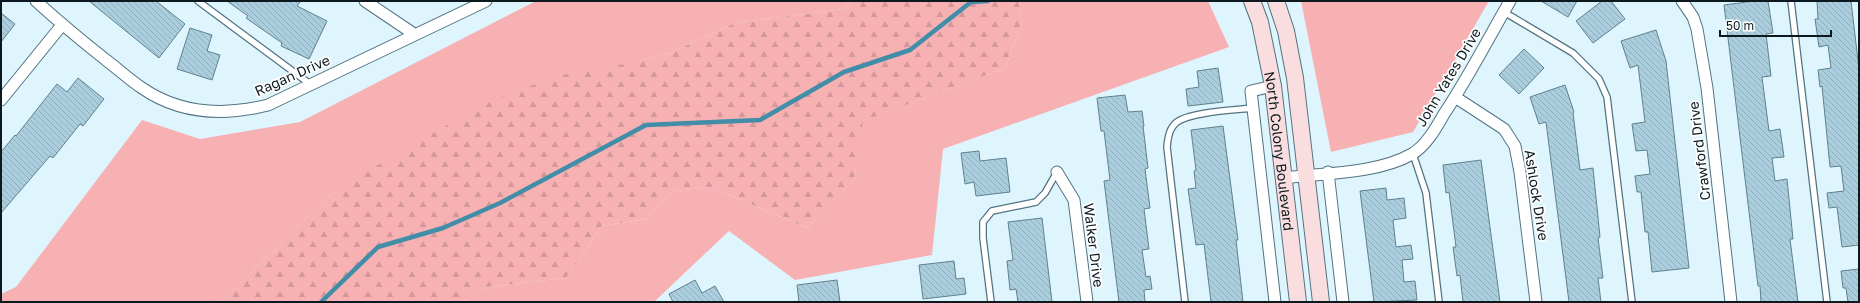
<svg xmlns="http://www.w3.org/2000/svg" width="1860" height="303" font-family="'Golos Text',sans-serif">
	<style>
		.grass { fill: #f7b1b3 }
		.forest { fill: url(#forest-firs) }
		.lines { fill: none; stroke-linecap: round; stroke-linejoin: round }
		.stream { stroke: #428da8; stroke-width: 4.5 }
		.building { fill: url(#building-back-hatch); stroke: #5f818f }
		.service-casing { stroke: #527381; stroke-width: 8 }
		.minor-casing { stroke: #527381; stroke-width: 13 }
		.secondary-casing { stroke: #527381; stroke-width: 18 }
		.service { stroke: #fff; stroke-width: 5.5 }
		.minor { stroke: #fff; stroke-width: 11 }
		.secondary { stroke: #fadddf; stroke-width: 16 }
		.labels { text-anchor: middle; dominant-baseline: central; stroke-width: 3.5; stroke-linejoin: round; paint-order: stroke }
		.street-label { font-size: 14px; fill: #0c1a1f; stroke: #fefefe }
	</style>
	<defs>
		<pattern id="forest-firs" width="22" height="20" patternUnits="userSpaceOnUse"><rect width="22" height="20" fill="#f7b1b3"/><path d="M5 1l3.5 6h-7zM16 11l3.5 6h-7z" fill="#d3989a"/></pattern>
		<pattern id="building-back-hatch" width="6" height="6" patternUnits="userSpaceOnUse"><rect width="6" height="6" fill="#aacedd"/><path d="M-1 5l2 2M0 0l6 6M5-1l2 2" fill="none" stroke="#91b0bd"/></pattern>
	</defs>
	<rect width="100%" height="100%" fill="#dff5fe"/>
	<path class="grass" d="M536 1H852L844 9 735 23 670 53 635 62 336 190 221 302H1V294L16 287 142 120 200 139 300 122Z
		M1019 1H1208L1229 47 943 149 932 255 795 280 729 231 654 302H463L486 287 566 278 602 226 646 219 674 191 711 187 807 228 854 180 862 121 1005 68 1022 23Z
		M1301 1H1489L1413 132 1331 152Z"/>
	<path class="forest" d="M852 1H1019L1022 23 1005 68 863 121 854 180 807 228 711 187 674 191 646 219 602 226 566 278 486 287 463 302H221L336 190 420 140 498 98 557 76 635 62 670 53 735 23 844 9Z"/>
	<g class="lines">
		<path class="stream" d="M321 302 378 247 443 228 500 203 646 125 760 120 844 72 910 50 971 2 988 1"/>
	</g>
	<path class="building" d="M89 1H156L185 24 159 58Z
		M227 1H301L297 6 327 21 309 59 281 46 282 43 246 18 248 16Z
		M1541 1H1577L1568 17Z
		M1602 1H1611L1625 19 1593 43 1576 21Z
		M1754 1H1768L1773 33 1766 34 1771 76 1762 77 1769 131 1780 129 1784 157 1772 158 1775 181 1787 179 1793 239H1790L1798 302H1761L1760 286H1758L1724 5Z
		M1817 1H1851L1859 69V245L1842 247 1837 207 1829 208 1827 193 1844 191 1841 166 1830 167 1822 86 1820 87 1818 70 1831 68 1828 45 1819 47 1815 19H1818Z
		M1 13 15 24 1 42Z
		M190 28 212 35 207 51 220 55 212 80 177 69Z
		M1656 30 1666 61 1689 268 1652 272 1648 232H1645L1641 192H1637L1635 176 1650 174 1647 150 1636 151 1632 124 1645 122 1638 65 1630 68 1621 41Z
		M1524 49 1544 68 1519 94 1499 75Z
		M1218 68 1223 102 1188 106 1186 89 1199 87 1197 71Z
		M78 78 104 99 83 126 80 124 53 158 50 156 1 213V152L15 135 16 136 57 84 67 92Z
		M1565 85 1574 112 1573 113 1580 170 1593 168 1600 237 1598 238 1603 278H1598L1601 302H1569L1546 122 1539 124 1530 97Z
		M1125 95 1128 112 1142 111 1144 126H1143L1148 168 1145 169 1150 208 1144 209 1149 249 1142 250 1146 277 1150 276 1152 289 1144 290 1145 302H1119L1104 181 1110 180 1104 131H1101L1097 98Z
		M1223 126 1238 240H1236L1243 302H1211L1204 244 1196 245 1188 189 1196 188 1194 171 1196 170 1191 130Z
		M979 151 980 161 1006 158 1010 192 976 196 974 182 965 184 961 153Z
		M1481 160 1500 302H1463L1460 275 1457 276 1453 247H1456L1449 192 1446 193 1443 165Z
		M1386 188 1387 200 1404 198 1406 218 1393 220 1396 247 1411 245 1413 259 1402 260 1404 282 1415 281 1417 300 1374 302 1360 191Z
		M1042 218 1052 302H1018L1016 289 1010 290 1007 261 1013 260 1008 222Z
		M954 261 956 279 964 278 966 294 923 299 919 265Z
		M1859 269V302H1848L1846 288H1843L1841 271Z
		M695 280 702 293 715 286 724 302H673L669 294Z
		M837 280 840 302H799L797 285Z"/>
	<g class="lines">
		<defs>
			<path id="service" d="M198 1 310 84
				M1791 1 1827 302
				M1504 12 1573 53 1599 79 1607 97 1632 302
				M1413 154 1426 193 1439 302
				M991 302 983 238V222L992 211 1036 202 1045 193 1057 172
				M1185 302 1167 147C1168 138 1169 128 1177 122 1190 112 1235 110 1253 108"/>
			<path id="minor" d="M36 1C59 22 82 41 106 60 118 69 130 80 142 88 181 115 224 116 268 105L486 1
				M365 1 414 34
				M1682 1 1693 17 1697 29 1707 88 1731 302
				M1273 86 1251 91 1275 302
				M1455 97 1504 129 1515 146 1520 172 1536 302
				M1 100 62 25
				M1057 172 1074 200 1087 302
				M1328 172 1343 302
				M1284 178C1323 173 1377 174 1412 154 1426 146 1436 128 1444 114 1468 78 1488 39 1510 1"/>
			<g id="secondary">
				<path id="s1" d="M1252 1 1260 22 1273 86 1298 302"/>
				<path d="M1276 1 1286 31 1295 78 1321 302"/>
			</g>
		</defs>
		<use href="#service" class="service-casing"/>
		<use href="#minor" class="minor-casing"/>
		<use href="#secondary" class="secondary-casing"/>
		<use href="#service" class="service"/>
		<use href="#minor" class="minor"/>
		<use href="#secondary" class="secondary"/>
	</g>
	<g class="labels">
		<g class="street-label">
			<text transform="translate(292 75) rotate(-24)">Ragan Drive</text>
			<text transform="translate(1448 77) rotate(-59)">John Yates Drive</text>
			<text stroke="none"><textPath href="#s1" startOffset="153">North Colony Boulevard</textPath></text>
			<text transform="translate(1699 151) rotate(-97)">Crawford Drive</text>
			<text transform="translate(1537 195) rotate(81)">Ashlock Drive</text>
			<text transform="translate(1094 245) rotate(83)">Walker Drive</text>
		</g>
	</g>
	<rect width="1860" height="303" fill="none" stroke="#0c1a1f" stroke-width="4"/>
	<path d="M1720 30v6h111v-6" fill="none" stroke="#0c1a1f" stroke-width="2"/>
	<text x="1726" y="30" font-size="12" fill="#0c1a1f" stroke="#fefefe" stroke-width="3" paint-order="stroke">50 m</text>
</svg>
